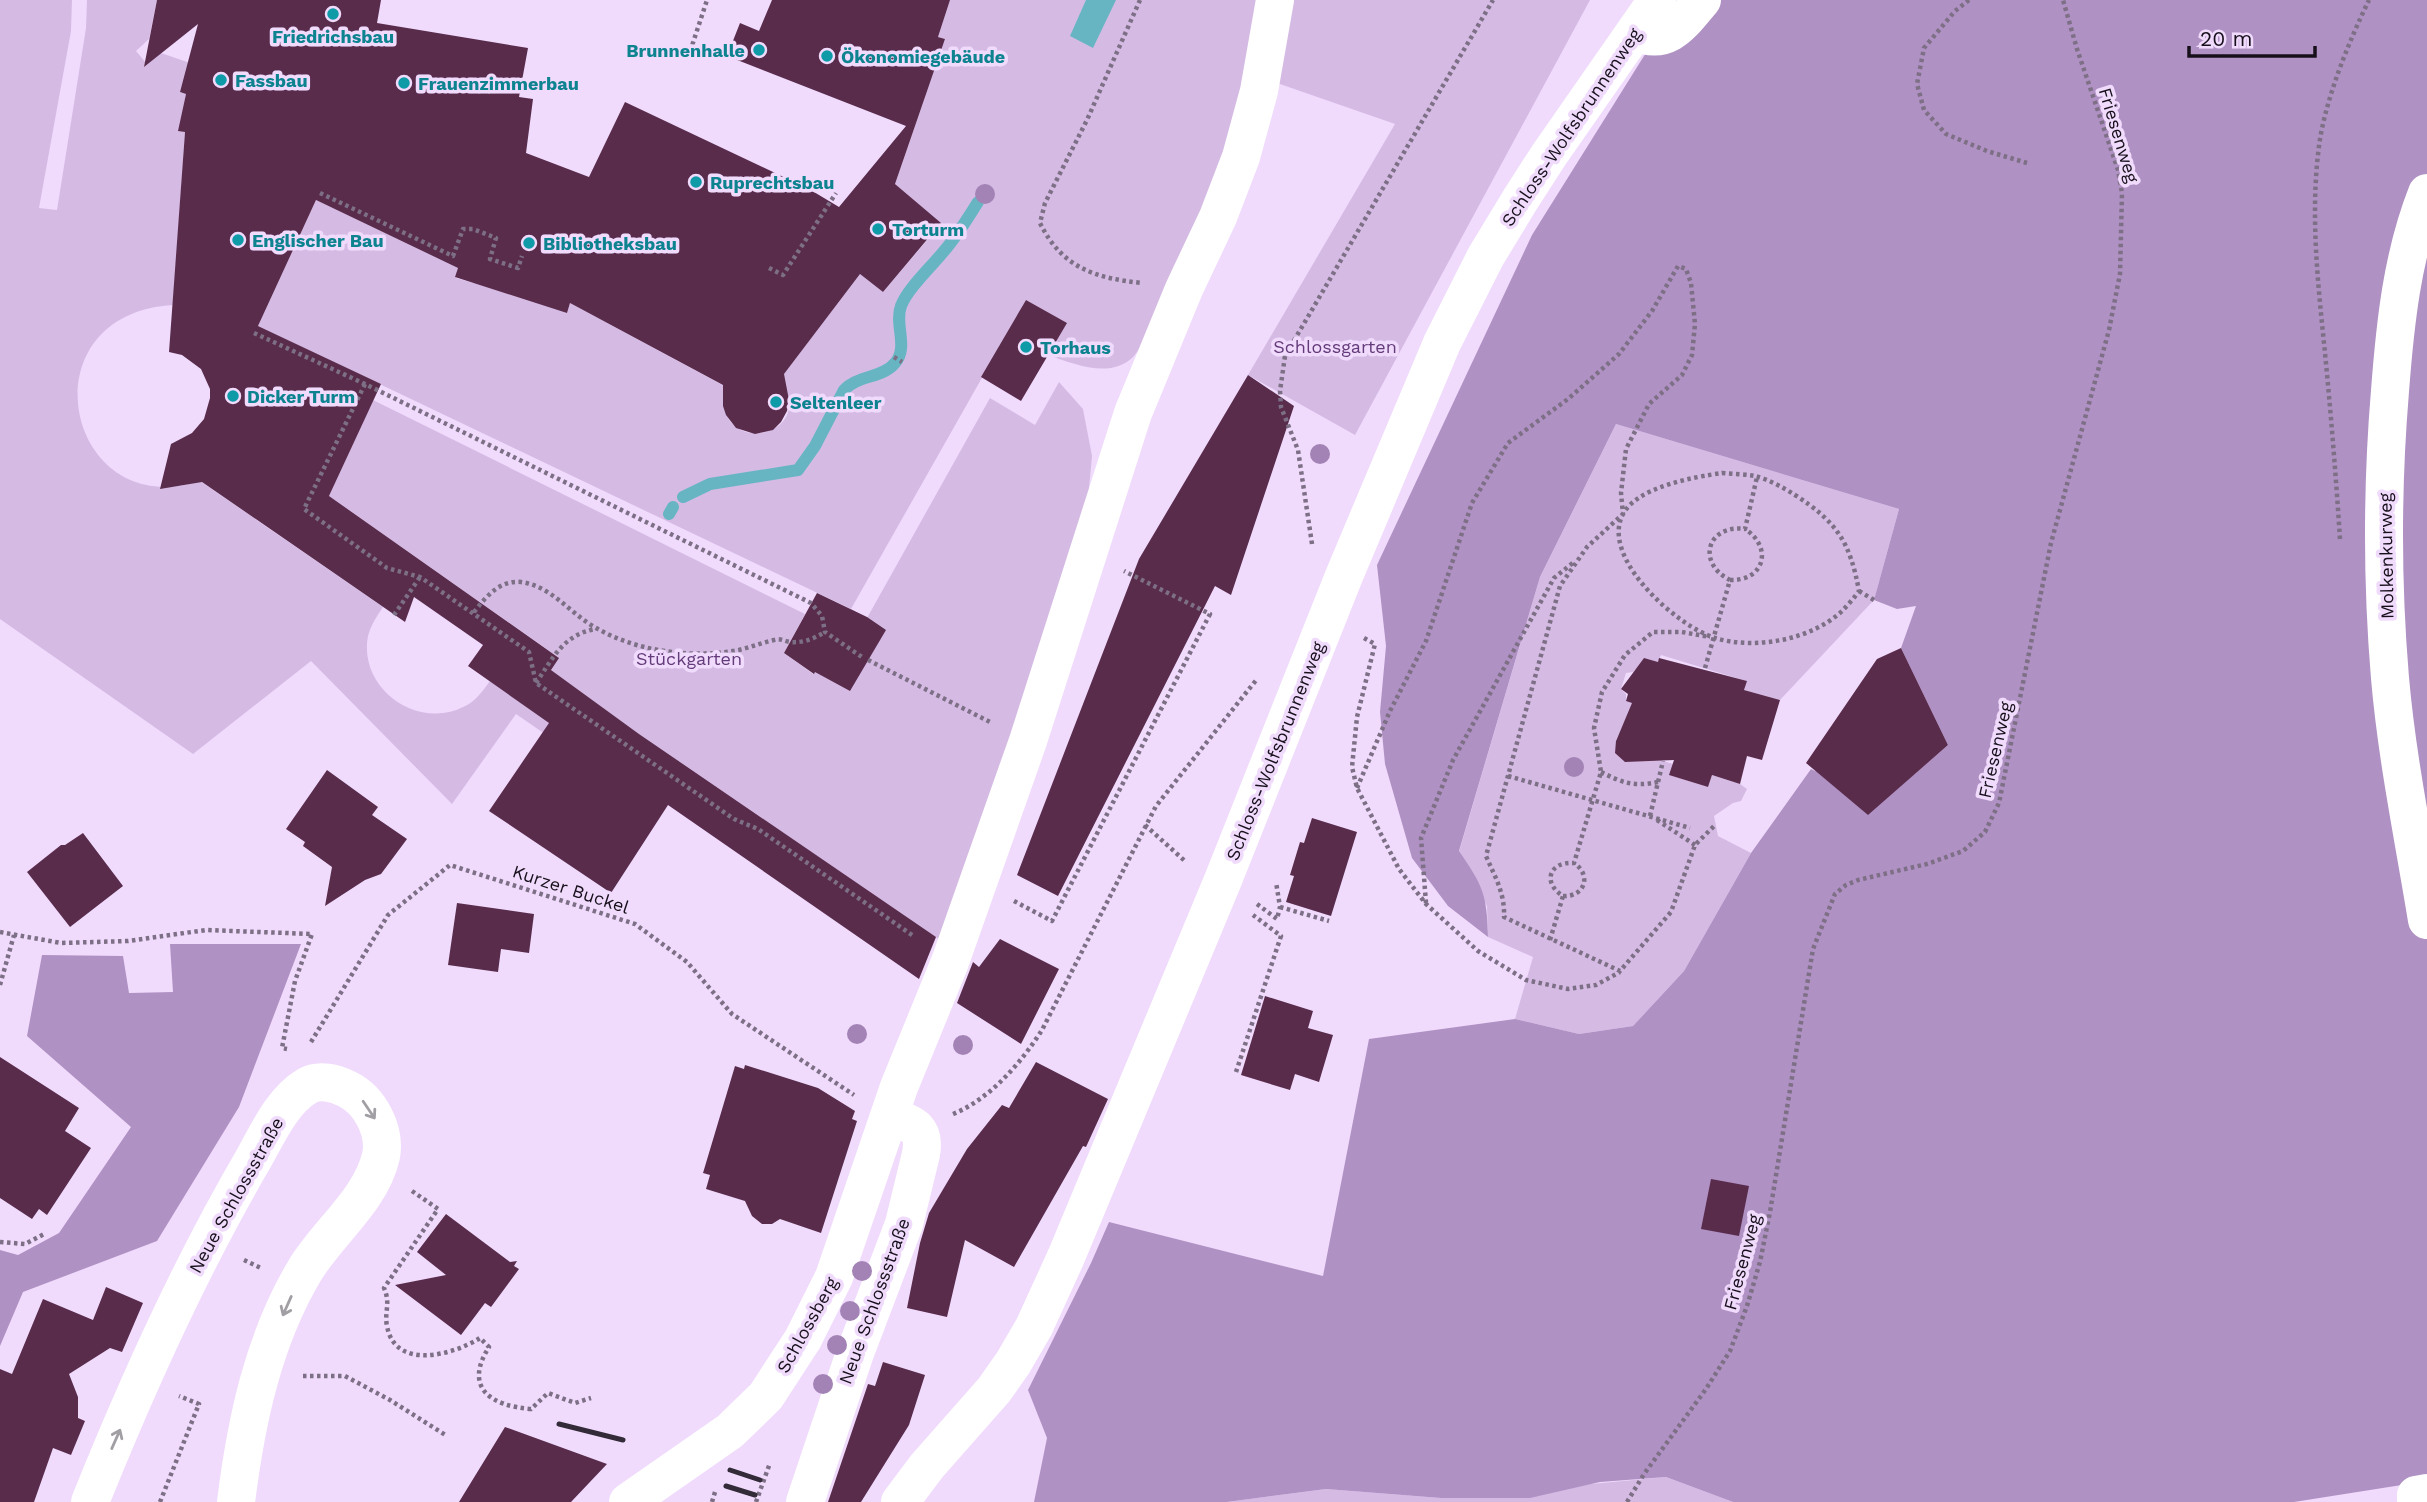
<svg xmlns="http://www.w3.org/2000/svg" width="2427" height="1502" font-family="'Work Sans',sans-serif">
	<style>
		.green { fill: #d5bbe4 }
		.forest { fill: #b091c3 }
		.water { fill: #67b5c3 }
		.lines { fill: none; stroke-linecap: round; stroke-linejoin: round }
		.stream { stroke: #67b5c3; stroke-width: 12 }
		.building { fill: #592c4c }
		.path { stroke: #7d6f85; stroke-width: 4.5; stroke-dasharray: 3.5 3.5; stroke-linecap: butt }
		.minor { stroke: #fff; stroke-width: 38 }
		.rail { stroke: #342b39; stroke-width: 5 }
		.tree { fill: #a383b5 }
		.oneway { stroke: #a29fa4 }
		.culture-dot { fill: #0f9aa8; stroke: #f0dbfd; stroke-width: 2.5 }
		.labels { text-anchor: middle; dominant-baseline: central; stroke-width: 7; stroke-linejoin: round; paint-order: stroke }
		.culture-label { font-size: 18px; font-weight: bold; fill: #0d838f; stroke: #f0dbfd; text-anchor: start }
		.street-label { font-size: 18px; fill: #17101b; stroke: #f0dbfd }
		.park-label { font-size: 18px; fill: #643b7a; stroke: #f0dbfd }
	</style>
	<rect width="100%" height="100%" fill="#f0dbfd"/>
	<path class="green" d="M0 0H72L71 31 39 208 57 210 86 28 87 0H157L149 39 136 51 147 64 161 53 190 63 180 92 186 94 179 130 185 132 173 305C22 314 65 524 200 481L383 607C377 616 371 625 368 636 358 688 417 730 463 707 475 702 482 692 490 681L578 743 571 752 516 714 452 804 311 661 193 754 0 619Z
		M950 0H1264L1233 142 1147 337C1143 343 1139 350 1134 356 1111 380 1074 364 1048 355L1066 323 1026 300 851 609 867 618 990 398 1035 425 1059 382 1083 409 1092 456 1088 499 943 942 639 734 551 670 558 657 329 496 373 400 805 614 784 653 813 674 851 609 258 326 316 200 458 268 456 278 473 283 477 274 567 313 570 303 726 387C711 449 795 444 789 399 788 393 783 385 780 379L860 274 883 292 941 224 895 184 945 39 938 37Z
		M1290 0H1590L1355 435 1248 375 1395 124 1277 83Z
		M1616 424 1899 509 1874 600 1780 700 1744 690 1746 681 1661 655 1658 662 1647 659 1644 671 1636 669 1633 672 1626 673 1621 689 1626 694V700L1633 703 1616 740V750C1625 762 1632 765 1645 755L1673 764 1670 775 1708 787 1712 775 1740 784 1747 789 1741 801 1733 803 1714 816 1718 836 1751 853 1684 971 1633 1026 1579 1034 1515 1019 1533 957 1488 937 1487 906 1459 852 1540 577Z
		M1666 1477 1733 1502H1227L1326 1489 1441 1498Z"/>
	<path class="forest" d="M1679 0H2427V1481L2294 1502H1733L1666 1477 1600 1482 1530 1498H1441L1326 1489 1227 1502H1034L1047 1438 1028 1390 1091 1263 1109 1222 1323 1276 1369 1039 1515 1019 1579 1034 1633 1026 1684 971 1751 853 1811 769 1817 772 1868 814 1948 745 1901 648 1916 606 1897 609 1874 600 1899 509 1616 424 1540 577 1459 851C1483 886 1487 894 1488 937L1448 906 1412 858 1385 764 1380 712 1386 646 1377 565 1532 235Z
		M170 944H301L239 1107 157 1241 23 1292 0 1346V1250L18 1255 59 1233 131 1127 27 1036 42 955 123 956 129 993 173 992Z"/>
	<path class="water" d="M1086 0H1116L1093 48 1070 36Z"/>
	<g class="lines">
		<path class="stream" d="M683 497 710 484 798 470 815 446 844 390C858 375 883 378 895 363 909 347 894 324 901 306 907 289 932 266 944 251 957 236 967 219 978 202
			M669 514 673 507"/>
	</g>
	<path class="building" d="M157 0H381L377 23 528 48 519 97 533 99 526 153 589 177 625 102 809 189 839 207 906 126 727 56 740 23 759 31 772 0H950L938 37 945 39 895 184 941 223 883 292 860 274 784 374 789 400 787 411 781 422 773 430 755 434 736 428 726 415 723 406V385L570 303 567 313 455 277 458 268 316 200 258 326 381 384 329 496 559 658 551 670 639 734 936 937 919 979 668 805 611 893 489 811 549 723 468 666 483 645 414 597 405 622 202 482 160 489 171 444 192 433 204 419 210 398V389L201 369 182 355 169 352 185 132 178 131 186 94 180 92 198 24 144 67Z
		M1026 300 1067 323 1021 401 981 377Z
		M1248 375 1294 406 1231 595 1215 586 1058 896 1017 875 1139 559Z
		M817 593 867 617 886 630 850 691 815 672 814 674 784 653Z
		M1901 648 1948 745 1868 815 1806 763 1877 659Z
		M1644 658 1658 662 1659 658 1747 681 1744 690 1780 700 1762 760 1747 756 1740 784 1712 775 1708 787 1669 775 1674 760 1625 762 1615 753 1616 741 1632 703 1626 701 1628 694 1621 689Z
		M327 770 378 807 372 815 407 839 381 874 365 880 325 906 332 867 303 846 305 842 286 829Z
		M1312 818 1357 832 1331 916 1286 902 1294 876 1290 875 1300 842 1304 843Z
		M83 833 123 886 70 927 27 872 61 845H65Z
		M457 903 534 914 529 953 501 949 498 972 448 965Z
		M1000 939 1059 969 1021 1044 957 1003 973 962 979 967Z
		M1265 996 1313 1011 1308 1028 1333 1035 1319 1082 1295 1074 1290 1090 1241 1075Z
		M0 1057 79 1108 65 1131 91 1148 47 1215 39 1209 32 1219 0 1198Z
		M1036 1062 1108 1099 1086 1147 1083 1146 1014 1267 965 1240 947 1317 907 1308 920 1243 929 1213 967 1149 1002 1105 1009 1108Z
		M745 1065 818 1088 855 1111 852 1119 857 1121 821 1233 780 1219 772 1224H762L752 1216 745 1201 706 1189 710 1175 703 1173 735 1066 744 1069Z
		M1711 1179 1749 1186 1739 1236 1701 1229Z
		M446 1214 510 1262 517 1261 514 1266 519 1269 491 1307 485 1303 461 1335 395 1285 446 1275 417 1252Z
		M106 1287 143 1303 122 1352 110 1348 69 1374 78 1397V1418L85 1421 71 1455 53 1448 34 1502H0V1369L12 1374 43 1299 93 1320Z
		M883 1362 925 1375 909 1425 861 1502H828L868 1384 875 1386Z
		M505 1427 607 1464 571 1502H459Z"/>
	<g class="lines">
		<path class="path" d="M1140 0 1087 120 1045 203 1040 223C1062 268 1095 278 1142 283
			M1969 0 1955 11 1924 48 1917 84 1924 110 1946 134 1987 151 2027 163
			M688 58 707 0
			M320 193 453 256 463 229H473L496 238 490 259 518 268 522 256
			M769 268 783 275 836 193
			M254 333 365 384 811 603 822 616 825 632 862 657
			M894 357 902 362
			M365 384 304 509 387 568 420 577 529 652 536 683 734 819 758 829 915 937
			M1722 473C1733 474 1745 474 1755 476 1768 479 1784 488 1795 495 1837 522 1850 542 1859 591 1854 598 1848 605 1842 611 1811 640 1755 650 1715 638 1677 626 1602 560 1622 516 1635 487 1694 477 1722 473Z
			M2340 539C2336 477 2331 415 2325 353 2318 284 2310 215 2319 146 2325 100 2349 41 2369 0
			M1312 544 1298 450 1281 407 1280 391 1285 356 1493 0
			M1730 580C1765 581 1773 547 1745 529
			M1859 591 1874 600
			M474 612C486 597 499 580 521 582 552 586 571 615 598 629 637 651 689 658 733 651 747 649 760 643 774 640 780 638 784 641 790 642 804 643 813 639 825 632
			M394 615 420 577
			M1364 638 1375 644 1357 717 1352 767 1357 788 1399 869 1426 904 1478 951 1526 980 1568 989 1596 985 1620 972
			M868 660 992 723
			M1705 668 1730 580C1696 563 1707 524 1745 529L1757 477
			M536 683C553 658 563 635 595 629
			M1601 772C1623 783 1633 787 1658 782
			M1508 776 1690 828
			M1357 788 1390 711 1426 641 1472 503 1508 443 1568 399 1619 354 1652 311 1678 266 1686 269 1691 283 1695 324 1692 355 1682 375 1649 404 1626 449 1621 493 1623 514 1587 547 1560 586 1486 856C1495 877 1505 893 1504 917L1620 971 1671 912 1695 845 1716 824
			M1650 816 1663 761
			M1657 820 1695 845
			M1145 825 1186 862
			M1563 896C1585 897 1592 875 1574 863
			M1014 901 1052 921 1210 614 1124 571
			M1426 903 1421 838 1453 760 1554 578 1574 562
			M1257 904 1277 919 1280 907 1276 882
			M1280 907 1329 921
			M0 932 61 943 128 941 206 930 312 934 295 981 282 1048 287 1049
			M1550 940 1563 896C1542 883 1549 861 1574 863L1601 772 1594 728 1602 692 1625 655 1653 632H1682L1710 637
			M0 985 14 935
			M311 1042 388 915 450 865 635 924 687 962 732 1014 854 1095
			M1236 1072 1281 936 1253 915
			M953 1114C990 1099 1021 1063 1042 1030L1156 806 1257 679
			M412 1191 438 1209 384 1288C391 1304 384 1312 387 1326 395 1371 453 1355 480 1338L489 1347C463 1388 491 1406 531 1409L548 1393 575 1403 591 1398
			M0 1242 25 1244 46 1233
			M244 1260 261 1268
			M303 1376H345L390 1400 447 1436
			M160 1502 199 1404 179 1396
			M712 1502 715 1492
			M756 1502 770 1463
			M1627 1502 1644 1474 1706 1389 1730 1351 1747 1306 1760 1262 1770 1212 1813 949 1835 894 1846 885 1858 880 1927 864 1963 851 1985 832 1999 803 2051 543 2109 330 2120 274 2122 193 2118 170 2077 49 2063 0"/>
		<path class="minor" d="M1636 32C1668 47 1683 22 1702 0
			M2427 193C2402 256 2395 325 2390 391 2382 487 2382 583 2390 678 2397 759 2414 840 2427 920
			M90 1502C137 1385 190 1267 254 1158 268 1133 282 1101 307 1086 319 1079 335 1083 347 1089 370 1100 386 1131 381 1156 371 1200 328 1232 305 1270 263 1340 246 1422 236 1502
			M628 1502 730 1431 766 1396 803 1339 834 1277 899 1087 950 962 1028 741 1133 413 1184 289 1218 217 1241 157 1259 91 1275 0
			M805 1502 855 1353 904 1224 921 1154C926 1127 912 1124 889 1116
			M900 1502 927 1466 994 1390 1013 1363 1034 1327 1066 1257 1223 880 1344 576 1442 343 1486 256 1520 200 1549 155 1657 0
			M2416 1502V1495L2427 1493"/>
		<path class="rail" d="M559 1424 623 1440
			M730 1470 760 1480
			M726 1486 755 1495"/>
	</g>
	<g class="tree">
		<circle cx="985" cy="194" r="10"/>
		<circle cx="1320" cy="454" r="10"/>
		<circle cx="1574" cy="767" r="10"/>
		<circle cx="857" cy="1034" r="10"/>
		<circle cx="963" cy="1045" r="10"/>
		<circle cx="862" cy="1271" r="10"/>
		<circle cx="850" cy="1311" r="10"/>
		<circle cx="837" cy="1345" r="10"/>
		<circle cx="823" cy="1384" r="10"/>
	</g>
	<defs><path id="oneway-shaft" d="M-6 0H5M1.5-3L5.5 0L1.5 3" fill="none" stroke-width="1.6" stroke-linecap="round" stroke-linejoin="round" transform="scale(1.75)"/></defs>
	<g class="oneway">
		<use href="#oneway-shaft" transform="translate(369 1110) rotate(56)"/>
		<use href="#oneway-shaft" transform="translate(287 1306) rotate(114)"/>
		<use href="#oneway-shaft" transform="translate(116 1439) rotate(-66)"/>
	</g>
	<g class="culture-dot">
		<circle cx="333" cy="14" r="7"/>
		<circle cx="759" cy="50" r="7"/>
		<circle cx="827" cy="56" r="7"/>
		<circle cx="221" cy="80" r="7"/>
		<circle cx="404" cy="83" r="7"/>
		<circle cx="696" cy="182" r="7"/>
		<circle cx="878" cy="229" r="7"/>
		<circle cx="238" cy="240" r="7"/>
		<circle cx="529" cy="243" r="7"/>
		<circle cx="1026" cy="347" r="7"/>
		<circle cx="233" cy="396" r="7"/>
		<circle cx="776" cy="402" r="7"/>
	</g>
	<g class="labels">
		<g class="culture-label">
			<text x="333" y="36" text-anchor="middle">Friedrichsbau</text>
			<text x="745" y="50" text-anchor="end">Brunnenhalle</text>
			<text x="841" y="56">Ökonomiegebäude</text>
			<text x="235" y="80">Fassbau</text>
			<text x="418" y="83">Frauenzimmerbau</text>
			<text x="710" y="182">Ruprechtsbau</text>
			<text x="892" y="229">Torturm</text>
			<text x="252" y="240">Englischer Bau</text>
			<text x="543" y="243">Bibliotheksbau</text>
			<text x="1040" y="347">Torhaus</text>
			<text x="247" y="396">Dicker Turm</text>
			<text x="790" y="402">Seltenleer</text>
		</g>
		<g class="street-label">
			<text transform="translate(1571 127) rotate(-56)">Schloss-Wolfsbrunnenweg</text>
			<text transform="translate(2119 135) rotate(73)">Friesenweg</text>
			<text transform="translate(2386 556) rotate(-91)">Molkenkurweg</text>
			<text transform="translate(1995 750) rotate(-77)">Friesenweg</text>
			<text transform="translate(1275 751) rotate(-68)">Schloss-Wolfsbrunnenweg</text>
			<text transform="translate(571 889) rotate(18)">Kurzer Buckel</text>
			<text transform="translate(236 1195) rotate(-61)">Neue Schlossstraße</text>
			<text transform="translate(1742 1262) rotate(-75)">Friesenweg</text>
			<text transform="translate(874 1301) rotate(-70)">Neue Schlossstraße</text>
			<text transform="translate(807 1325) rotate(-61)">Schlossberg</text>
		</g>
		<g class="park-label">
			<text x="1335" y="346">Schlossgarten</text>
			<text x="689" y="658">Stückgarten</text>
		</g>
	</g>
	<path d="M2189 46v10h126v-10" fill="none" stroke="#17101b" stroke-width="3.5"/>
	<text x="2200" y="46" font-size="21" fill="#17101b" stroke="#f0dbfd" stroke-width="5" paint-order="stroke">20 m</text>
</svg>
